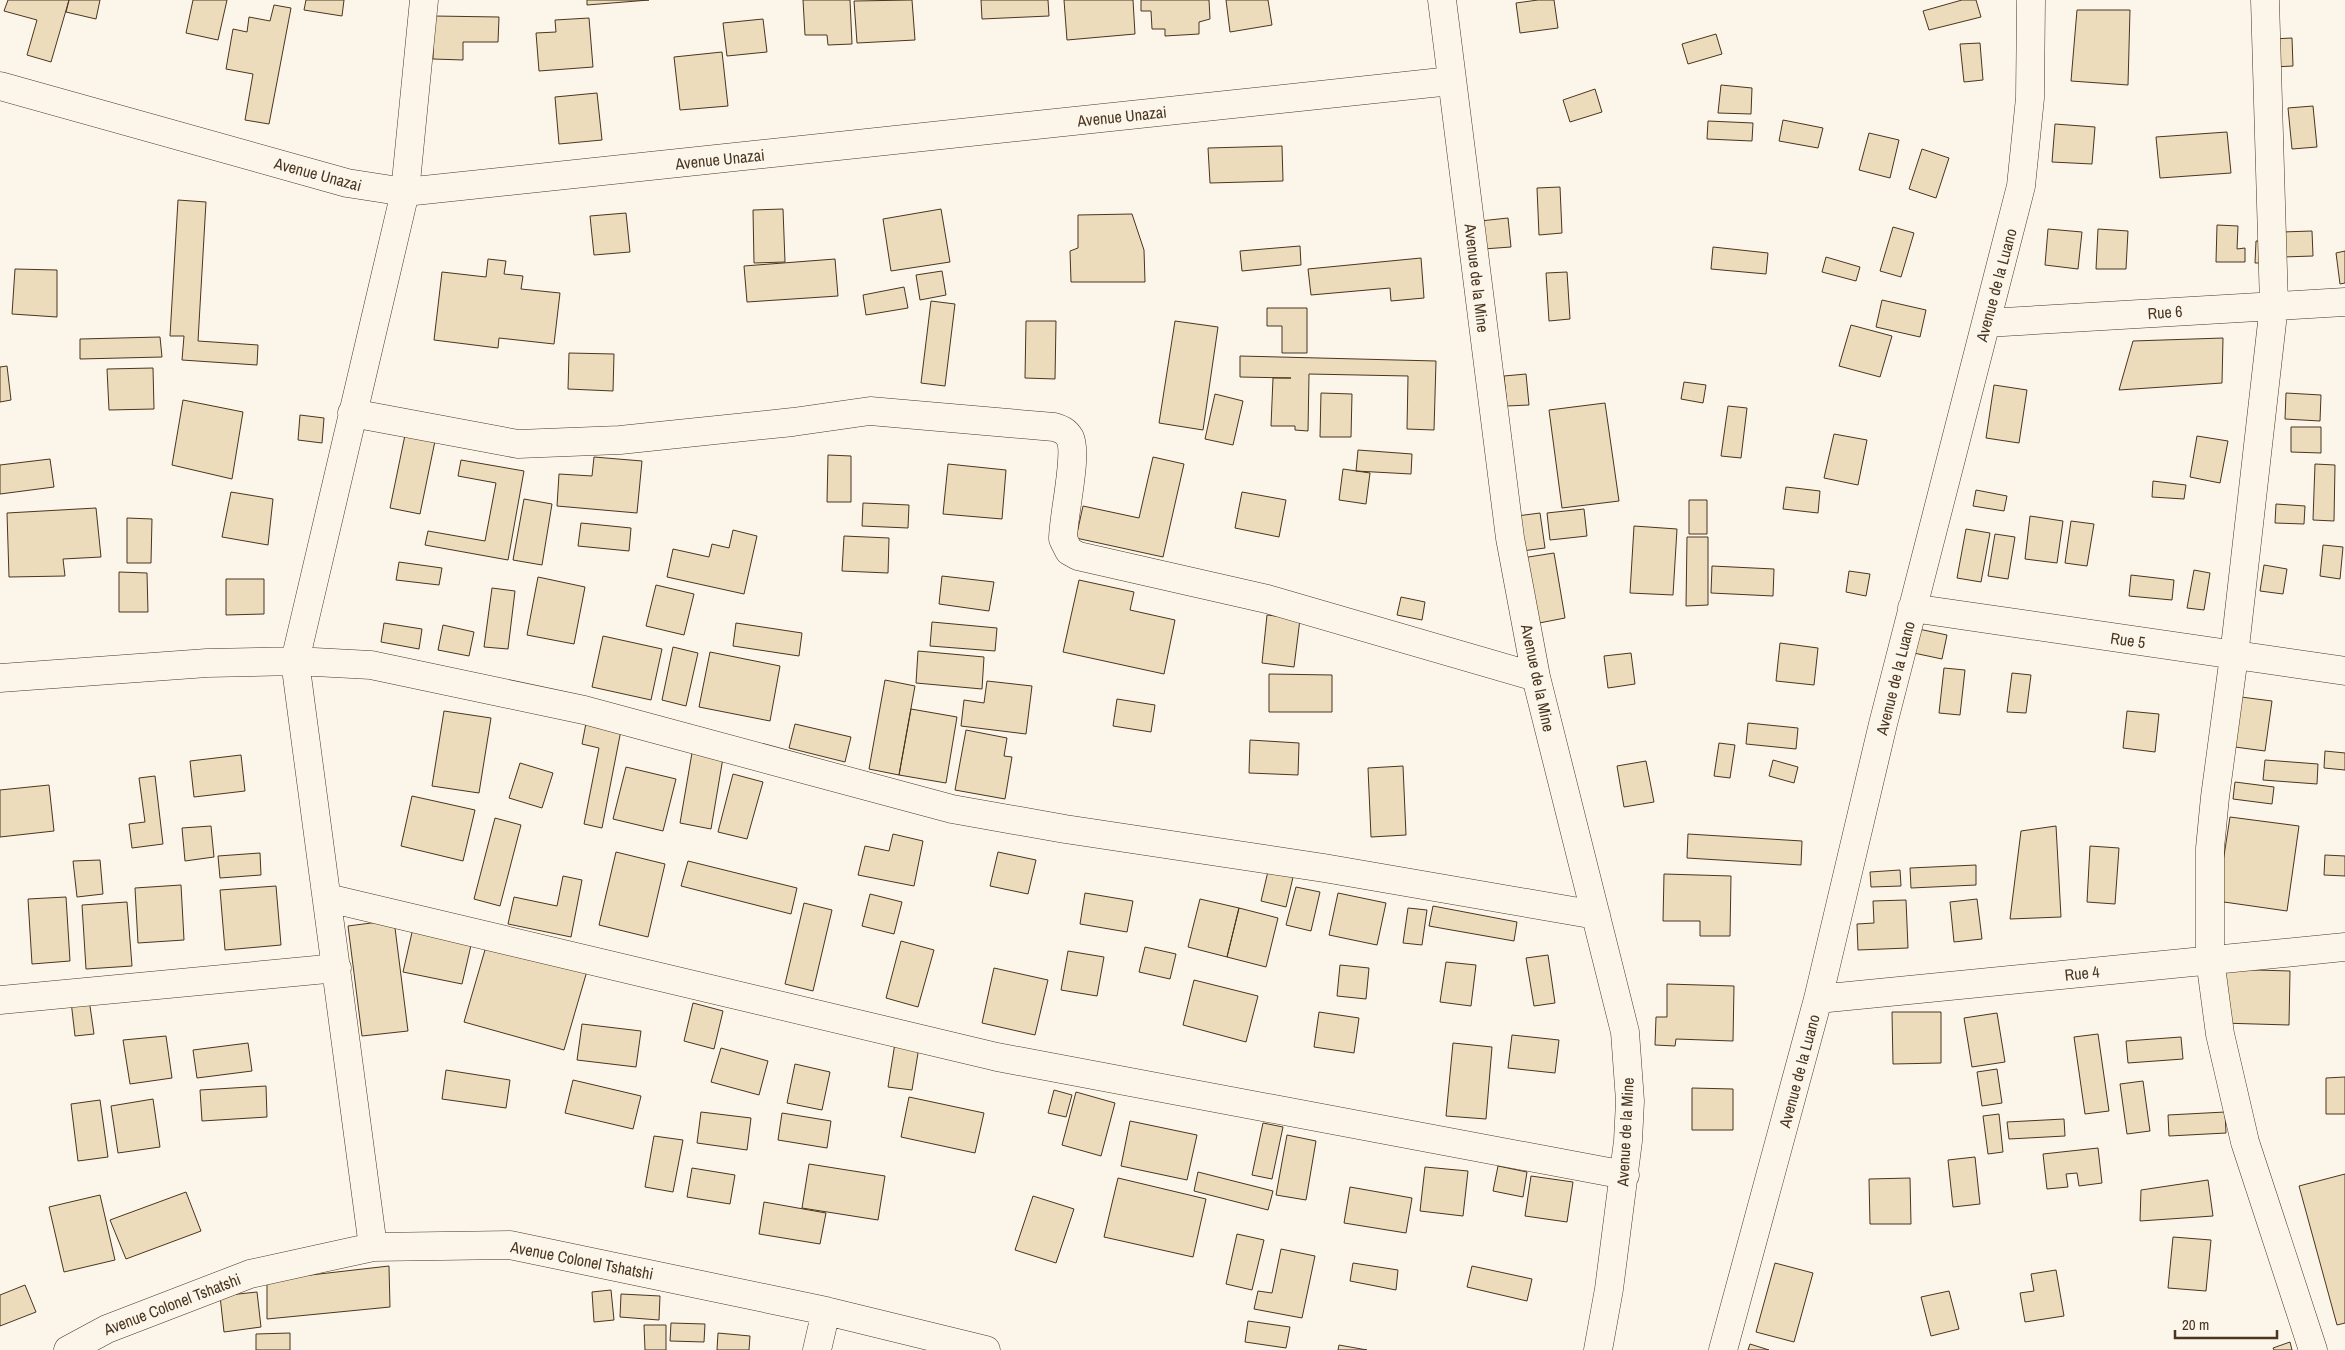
<svg xmlns="http://www.w3.org/2000/svg" width="2345" height="1350" font-family="'Archivo Narrow',sans-serif">
	<style>
		.building { fill: #ecdcbc; stroke: #4a3520 }
		.lines { fill: none; stroke-linecap: round; stroke-linejoin: round }
		.minor-casing { stroke: #4a3520; stroke-width: 29 }
		.minor { stroke: #fbf6e9; stroke-width: 28 }
		.labels { text-anchor: middle; dominant-baseline: central; stroke-width: 4; stroke-linejoin: round; paint-order: stroke }
		.street-label { font-size: 16px; fill: #4a3520; stroke: #fbf6e9 }
	</style>
	<rect width="100%" height="100%" fill="#fbf6e9"/>
	<path class="building" d="M8 0H69L51 62 27 55 37 20 4 11Z
		M69 0H100L96 19 66 12Z
		M193 0H227L218 40 186 33Z
		M306 0H344L342 16 304 10Z
		M587 0H649L587 5Z
		M803 0H850L852 44 828 45 827 35H805Z
		M912 0 915 40 857 43 854 1Z
		M981 0H1048L1049 16 982 19Z
		M1064 0H1133L1135 34 1067 40Z
		M1141 0H1209L1210 19 1199 22V34L1165 36V29H1152L1151 11H1141Z
		M1226 0H1268L1272 25 1230 32Z
		M1538 0H1554L1558 28 1520 33 1516 3Z
		M1962 0H1976L1981 17 1929 30 1923 11Z
		M274 5 291 8 269 124 245 120 253 74 226 69 233 29 247 32 249 17 270 21Z
		M2077 10H2130L2128 85 2071 81Z
		M434 16 499 17 498 42H463V60L433 59Z
		M589 18 593 67 539 71 536 33 556 32 555 20Z
		M763 19 767 52 727 56 723 23Z
		M1716 34 1722 54 1688 64 1682 44Z
		M2292 38 2293 66 2274 67 2272 39Z
		M1980 43 1983 80 1964 82 1960 44Z
		M722 52 728 106 680 110 674 57Z
		M1721 85 1752 88 1751 114 1718 113Z
		M1595 89 1602 112 1570 122 1563 100Z
		M597 93 602 140 559 144 555 97Z
		M2313 106 2317 147 2292 149 2288 108Z
		M1783 120 1823 128 1818 148 1779 141Z
		M1708 121 1753 123 1752 141 1707 139Z
		M2055 124 2095 127 2092 164 2052 162Z
		M2227 132 2231 173 2160 178 2156 137Z
		M1869 133 1899 140 1890 178 1859 170Z
		M1282 146 1283 181 1210 183 1208 148Z
		M1922 149 1949 158 1936 198 1909 189Z
		M1560 187 1562 233 1539 235 1537 188Z
		M178 200 206 202 198 341 258 345 257 365 182 360 184 336H170Z
		M783 209 785 262 754 263 753 210Z
		M941 209 950 262 891 271 883 219Z
		M626 213 630 252 594 255 590 216Z
		M1132 214 1144 250 1145 282H1071L1070 251 1078 248V215Z
		M1508 218 1511 247 1483 249 1480 221Z
		M2217 225 2238 226 2237 249 2245 248V262H2216Z
		M1893 227 1914 233 1901 277 1880 271Z
		M2048 229 2082 232 2078 269 2045 265Z
		M2098 229 2128 231 2126 269H2096Z
		M2312 231 2313 256 2283 257 2282 232Z
		M2256 241H2270L2269 263H2255Z
		M1300 246 1301 265 1242 271 1240 251Z
		M1713 247 1768 253 1766 274 1711 269Z
		M2345 251V283L2340 284 2336 253Z
		M1826 257 1860 267 1856 281 1822 272Z
		M1421 258 1424 298 1391 301 1390 288 1311 295 1308 269Z
		M488 259 506 261 504 274 523 276 521 289 560 293 554 344 499 338 498 348 434 340 442 272 486 277Z
		M835 259 838 296 747 302 744 266Z
		M15 269 57 270V317L12 314Z
		M942 271 946 295 920 300 916 275Z
		M1567 272 1570 319 1549 321 1546 273Z
		M904 287 908 308 866 315 863 295Z
		M1882 300 1926 310 1920 337 1876 327Z
		M931 301 955 304 945 386 921 383Z
		M1267 308H1307V353H1282V326H1267Z
		M1026 321H1056L1055 379 1025 378Z
		M1175 321 1218 327 1203 430 1159 423Z
		M1851 325 1892 336 1880 377 1839 366Z
		M160 337 162 357 80 359V339Z
		M2223 338 2222 383 2119 390 2133 341Z
		M569 353 614 354 613 391 568 389Z
		M1240 356 1436 361 1434 430 1407 429 1408 376 1309 374 1308 431 1295 430V426H1271L1273 378H1291L1240 377Z
		M7 366 11 400 0 402V367Z
		M153 368 154 409 109 410 107 369Z
		M1526 374 1529 405 1507 406 1504 376Z
		M1684 382 1706 385 1703 403 1681 399Z
		M1994 385 2027 390 2019 443 1986 438Z
		M1321 393 1352 394 1351 437H1320Z
		M2286 393 2321 395 2320 421 2285 419Z
		M1215 394 1243 401 1233 445 1205 439Z
		M183 400 243 412 232 479 172 465Z
		M1605 403 1619 501 1562 508 1549 410Z
		M1728 406 1747 408 1741 458 1721 456Z
		M300 415 324 418 322 443 298 440Z
		M2291 427H2321V453L2291 452Z
		M1834 434 1867 440 1858 485 1824 478Z
		M405 435 435 441 420 514 390 508Z
		M2197 436 2228 441 2220 483 2190 477Z
		M1358 450 1412 454 1411 474 1356 471Z
		M828 455 851 456V502H827Z
		M594 457 642 461 637 513 557 506 559 474 592 476Z
		M1153 457 1184 464 1163 557 1076 538 1083 506 1139 518Z
		M50 459 54 487 0 494V465Z
		M461 460 524 471 508 560 425 545 428 531 485 541 496 483 458 476Z
		M948 464 1006 470 1002 519 943 514Z
		M2315 464 2335 465 2334 521 2313 520Z
		M1343 469 1370 473 1366 504 1339 500Z
		M2153 481 2186 485 2184 499 2152 497Z
		M1786 487 1820 491 1818 513 1783 509Z
		M1976 490 2007 496 2004 511 1973 506Z
		M231 492 273 499 268 545 222 537Z
		M1242 492 1286 500 1279 537 1235 528Z
		M524 499 552 504 542 565 513 560Z
		M1689 500H1707V534H1689Z
		M863 503 909 505 908 528 862 526Z
		M2276 504 2305 506 2304 524 2275 523Z
		M96 508 101 557 63 559 65 576 9 577 7 513Z
		M1584 509 1587 536 1550 540 1547 513Z
		M1540 513 1545 548 1522 551 1517 516Z
		M2030 516 2063 521 2057 563 2025 559Z
		M127 518 152 519 151 563H127Z
		M2071 521 2094 524 2087 566 2065 563Z
		M581 523 631 528 629 551 578 546Z
		M1634 526 1677 529 1673 595 1630 593Z
		M1966 529 1990 533 1981 582 1957 578Z
		M733 530 757 536 744 594 667 577 673 549 709 557 712 544 729 548Z
		M1995 534 2015 537 2008 579 1988 576Z
		M844 536 889 538 888 573 842 571Z
		M1687 537H1708V605L1686 606Z
		M2323 545 2343 547 2340 579 2320 576Z
		M1554 553 1565 618 1534 624 1522 558Z
		M399 562 442 568 439 585 396 580Z
		M2264 565 2287 569 2283 594 2260 591Z
		M1712 566 1774 569 1773 596 1711 593Z
		M2194 570 2210 573 2204 610 2187 608Z
		M1849 571 1870 574 1866 596 1846 592Z
		M119 572 147 573 148 612H119Z
		M2131 575 2174 580 2172 600 2129 596Z
		M942 576 994 582 989 611 939 604Z
		M538 577 585 587 574 644 527 635Z
		M226 579H264V614L226 615Z
		M1079 580 1134 592 1130 610 1175 620 1164 674 1063 652Z
		M656 585 694 594 684 635 646 626Z
		M492 588 515 591 508 649 484 647Z
		M1401 597 1425 602 1422 620 1397 615Z
		M1267 615 1300 619 1294 667 1262 663Z
		M932 622 997 628 995 651 930 646Z
		M384 623 422 629 419 649 381 642Z
		M736 623 802 633 799 656 733 646Z
		M443 625 474 632 469 656 438 650Z
		M1914 628 1947 635 1942 659 1909 652Z
		M603 636 662 649 651 700 592 687Z
		M1780 643 1818 648 1814 685 1776 681Z
		M673 647 698 653 686 706 662 700Z
		M918 651 984 657 982 689 916 683Z
		M710 652 780 666 770 721 699 707Z
		M1631 653 1635 684 1608 688 1604 656Z
		M1944 668 1965 670 1960 715 1939 713Z
		M2012 673 2031 675 2026 713 2007 712Z
		M1269 674 1332 675V712H1269Z
		M885 680 915 686 899 775 869 769Z
		M987 681 1032 686 1026 734 961 726 964 700 984 703Z
		M2241 697 2272 701 2265 751 2235 747Z
		M1117 699 1155 705 1151 732 1113 726Z
		M911 709 957 717 946 783 899 775Z
		M444 711 491 718 479 793 432 786Z
		M2127 711 2159 714 2155 752 2123 748Z
		M587 718 622 725 602 828 584 824 599 748 582 744Z
		M1748 723 1798 728 1796 749 1746 744Z
		M795 724 851 737 845 762 789 748Z
		M966 730 1007 738 1004 756 1012 757 1005 799 955 790Z
		M1250 740 1299 743 1298 775 1249 773Z
		M1719 743 1735 745 1730 778 1714 776Z
		M693 747 724 752 711 829 680 823Z
		M2325 751 2345 753V770L2324 768Z
		M241 755 245 791 194 797 190 761Z
		M1773 760 1798 767 1794 783 1769 776Z
		M2265 760 2318 764 2317 784 2263 780Z
		M1646 761 1654 802 1624 807 1617 766Z
		M520 763 553 773 542 808 509 798Z
		M1403 766 1406 835 1371 837 1368 768Z
		M626 767 676 779 663 831 613 819Z
		M733 774 763 782 747 839 718 832Z
		M155 776 163 844 132 848 129 824 145 822 139 778Z
		M2235 782 2274 787 2272 804 2233 799Z
		M49 785 54 831 0 837V790Z
		M412 796 475 810 463 861 401 846Z
		M2230 817 2299 826 2287 911 2217 901Z
		M495 818 521 825 500 906 474 899Z
		M211 826 214 857 185 861 182 828Z
		M2056 826 2061 917 2010 919 2021 831Z
		M893 834 923 841 914 886 858 875 865 846 889 851Z
		M1688 834 1802 841 1801 865 1687 858Z
		M2090 846 2119 848 2115 904 2087 902Z
		M616 852 665 864 648 937 599 925Z
		M998 852 1036 860 1028 894 990 886Z
		M260 853 261 875 220 878 218 856Z
		M2325 855 2345 856V876L2324 875Z
		M100 860 103 894 77 897 73 861Z
		M688 861 797 888 791 914 681 886Z
		M1976 865V885L1911 888 1910 868Z
		M1269 867 1294 873 1286 907 1261 901Z
		M1900 870 1901 886 1871 887 1870 872Z
		M1664 874 1731 876 1730 936H1700V921H1663Z
		M563 876 582 880 571 937 508 924 514 897 557 906Z
		M181 885 184 940 138 943 135 888Z
		M276 886 281 945 225 950 220 890Z
		M1296 887 1320 892 1311 931 1286 925Z
		M1085 893 1133 901 1127 932 1080 924Z
		M1338 893 1386 903 1377 945 1329 935Z
		M870 894 902 902 894 934 862 926Z
		M66 897 70 961 32 964 28 899Z
		M1200 899 1239 908 1227 957 1188 947Z
		M1977 899 1982 939 1954 942 1950 902Z
		M1906 900 1908 948 1858 950 1857 924 1874 923 1873 901Z
		M127 902 132 966 86 969 82 905Z
		M804 903 832 910 813 991 785 984Z
		M1433 906 1517 922 1514 941 1429 926Z
		M1239 908 1278 918 1266 967 1227 957Z
		M1408 908 1427 910 1422 945 1403 943Z
		M394 920 408 1031 362 1036 348 926Z
		M413 928 472 941 462 984 403 972Z
		M901 941 934 950 918 1007 886 998Z
		M487 943 587 971 564 1050 464 1022Z
		M1145 947 1176 954 1170 979 1139 972Z
		M1068 951 1104 957 1097 996 1061 990Z
		M1548 955 1555 1003 1534 1006 1526 958Z
		M1446 962 1476 965 1471 1006 1440 1002Z
		M1340 965 1369 968 1366 999 1337 996Z
		M994 968 1048 980 1035 1035 982 1023Z
		M2223 969 2290 971 2289 1025 2221 1023Z
		M1194 980 1258 996 1246 1042 1183 1025Z
		M1667 984 1734 986 1733 1041 1676 1039 1675 1046 1655 1045 1656 1017H1667Z
		M89 999 94 1034 75 1036 71 1001Z
		M693 1003 723 1011 714 1049 684 1041Z
		M1319 1012 1359 1018 1354 1053 1314 1047Z
		M1892 1012H1941V1063L1893 1064Z
		M1997 1013 2005 1062 1972 1067 1964 1018Z
		M582 1024 641 1031 636 1067 577 1060Z
		M2098 1034 2109 1111 2085 1114 2074 1037Z
		M1512 1035 1559 1040 1555 1073 1508 1068Z
		M166 1036 172 1078 130 1084 123 1040Z
		M2181 1037 2183 1059 2128 1063 2126 1041Z
		M248 1043 252 1071 197 1078 193 1050Z
		M895 1043 919 1047 912 1090 888 1087Z
		M1453 1043 1492 1047 1486 1119 1446 1116Z
		M721 1048 768 1061 759 1095 711 1082Z
		M795 1064 830 1072 822 1110 787 1103Z
		M1997 1069 2002 1103 1982 1106 1977 1072Z
		M446 1070 510 1080 506 1108 442 1099Z
		M2345 1077V1114H2326V1078Z
		M573 1080 641 1096 633 1129 565 1113Z
		M2143 1081 2150 1131 2127 1134 2120 1084Z
		M266 1086 267 1117 202 1121 200 1090Z
		M1692 1088 1733 1089V1130H1692Z
		M1054 1090 1072 1095 1066 1117 1048 1113Z
		M1076 1092 1115 1103 1101 1156 1062 1145Z
		M909 1097 984 1113 975 1153 901 1137Z
		M153 1099 160 1147 118 1153 111 1106Z
		M100 1100 108 1157 78 1161 71 1104Z
		M701 1112 751 1118 747 1150 697 1143Z
		M2225 1112 2226 1133 2169 1136 2168 1115Z
		M782 1113 831 1121 827 1148 778 1140Z
		M1999 1114 2003 1152 1988 1154 1983 1116Z
		M2064 1119 2065 1136 2009 1139 2007 1122Z
		M1130 1121 1197 1135 1187 1180 1121 1166Z
		M1263 1123 1283 1127 1272 1179 1252 1175Z
		M1287 1135 1316 1141 1306 1200 1276 1195Z
		M654 1136 683 1140 673 1192 645 1187Z
		M2098 1148 2102 1183 2079 1186 2077 1173 2066 1174 2068 1187 2047 1189 2043 1154Z
		M1975 1157 1980 1204 1953 1207 1948 1160Z
		M809 1164 885 1176 878 1220 802 1208Z
		M1498 1166 1527 1172 1523 1197 1493 1191Z
		M1425 1167 1468 1171 1463 1216 1420 1211Z
		M692 1168 735 1175 730 1204 687 1197Z
		M1198 1172 1273 1191 1268 1210 1194 1191Z
		M2345 1174V1323L2337 1325 2299 1186Z
		M1531 1176 1573 1182 1567 1222 1525 1216Z
		M1118 1178 1206 1199 1193 1257 1104 1237Z
		M1910 1178 1911 1224H1870L1869 1179Z
		M2208 1180 2213 1216 2140 1221 2141 1190Z
		M1350 1187 1412 1198 1406 1233 1344 1223Z
		M186 1192 201 1231 126 1259 110 1220Z
		M100 1195 115 1260 64 1272 49 1207Z
		M1033 1196 1074 1209 1056 1263 1015 1250Z
		M764 1202 826 1213 820 1244 759 1234Z
		M1237 1234 1264 1240 1252 1290 1226 1284Z
		M2173 1237 2211 1240 2206 1291 2168 1288Z
		M1281 1249 1315 1256 1302 1318 1254 1309 1258 1291 1272 1293Z
		M1353 1263 1398 1270 1396 1290 1350 1281Z
		M1775 1263 1813 1273 1794 1342 1756 1332Z
		M389 1266 390 1307 267 1319V1280Z
		M1472 1266 1532 1279 1527 1301 1467 1287Z
		M2056 1270 2064 1316 2025 1322 2020 1293 2034 1291 2031 1274Z
		M25 1285 36 1312 0 1326V1295Z
		M611 1290 614 1320 594 1322 592 1292Z
		M1949 1291 1959 1329 1931 1336 1921 1297Z
		M257 1292 261 1327 224 1332 220 1296Z
		M621 1294 660 1296 659 1320 620 1317Z
		M1248 1321 1290 1327 1286 1348 1245 1342Z
		M671 1323 705 1324 704 1342 670 1341Z
		M644 1325H666V1350H645Z
		M290 1333V1350H256V1334Z
		M718 1333 750 1336 749 1350H717Z
		M2290 1342 2292 1350H2274L2273 1348Z
		M1750 1344 1769 1350H1748Z
		M1339 1345 1367 1350H1338Z"/>
	<g class="lines">
		<defs>
			<path id="minor" d="M1442 0 1510 538 1536 677 1625 1032 1630 1101 1628 1141 1609 1289 1598 1350
				M2265 0 2274 305 2234 656 2215 797 2210 848V959L2220 1034 2245 1142 2313 1350
				M0 86 347 183 405 192 1451 81
				M1986 323 2345 302
				M352 413 518 444 620 440 793 422 870 411 1054 427C1061 429 1066 431 1070 438 1078 455 1063 516 1063 539L1069 551 1078 556 1267 599 1536 677
				M1912 608 2345 671
				M0 678 207 663 295 661 371 665 584 710 952 809 1065 829 1324 868 1596 915
				M328 898 997 1057 1625 1175
				M1818 999 2345 947
				M0 1000 337 968
				M373 1247 295 661 405 192 424 0
				M68 1350 107 1329 250 1274 373 1247 510 1245 826 1311 986 1350
				M817 1350 826 1311
				M1723 1350 1818 999 1883 724 2021 186 2030 98 2031 0"/>
		</defs>
		<use href="#minor" class="minor-casing"/>
		<use href="#minor" class="minor"/>
	</g>
	<g class="labels">
		<g class="street-label">
			<text transform="translate(1122 116) rotate(-6)">Avenue Unazai</text>
			<text transform="translate(720 159) rotate(-6)">Avenue Unazai</text>
			<text transform="translate(318 174) rotate(15)">Avenue Unazai</text>
			<text transform="translate(1477 278) rotate(83)">Avenue de la Mine</text>
			<text transform="translate(1996 285) rotate(-75)">Avenue de la Luano</text>
			<text transform="translate(2165 312) rotate(-4)">Rue 6</text>
			<text transform="translate(2128 640) rotate(8)">Rue 5</text>
			<text transform="translate(1538 678) rotate(78)">Avenue de la Mine</text>
			<text transform="translate(1895 678) rotate(-76)">Avenue de la Luano</text>
			<text transform="translate(2082 973) rotate(-6)">Rue 4</text>
			<text transform="translate(1799 1071) rotate(-75)">Avenue de la Luano</text>
			<text transform="translate(1625 1132) rotate(-87)">Avenue de la Mine</text>
			<text transform="translate(582 1260) rotate(11)">Avenue Colonel Tshatshi</text>
			<text transform="translate(172 1304) rotate(-21)">Avenue Colonel Tshatshi</text>
		</g>
	</g>
	<path d="M2175 1330v8h102v-8" fill="none" stroke="#4a3520" stroke-width="2.5"/>
	<text x="2182" y="1330" font-size="15" fill="#4a3520" stroke="#fbf6e9" stroke-width="4" paint-order="stroke">20 m</text>
</svg>
